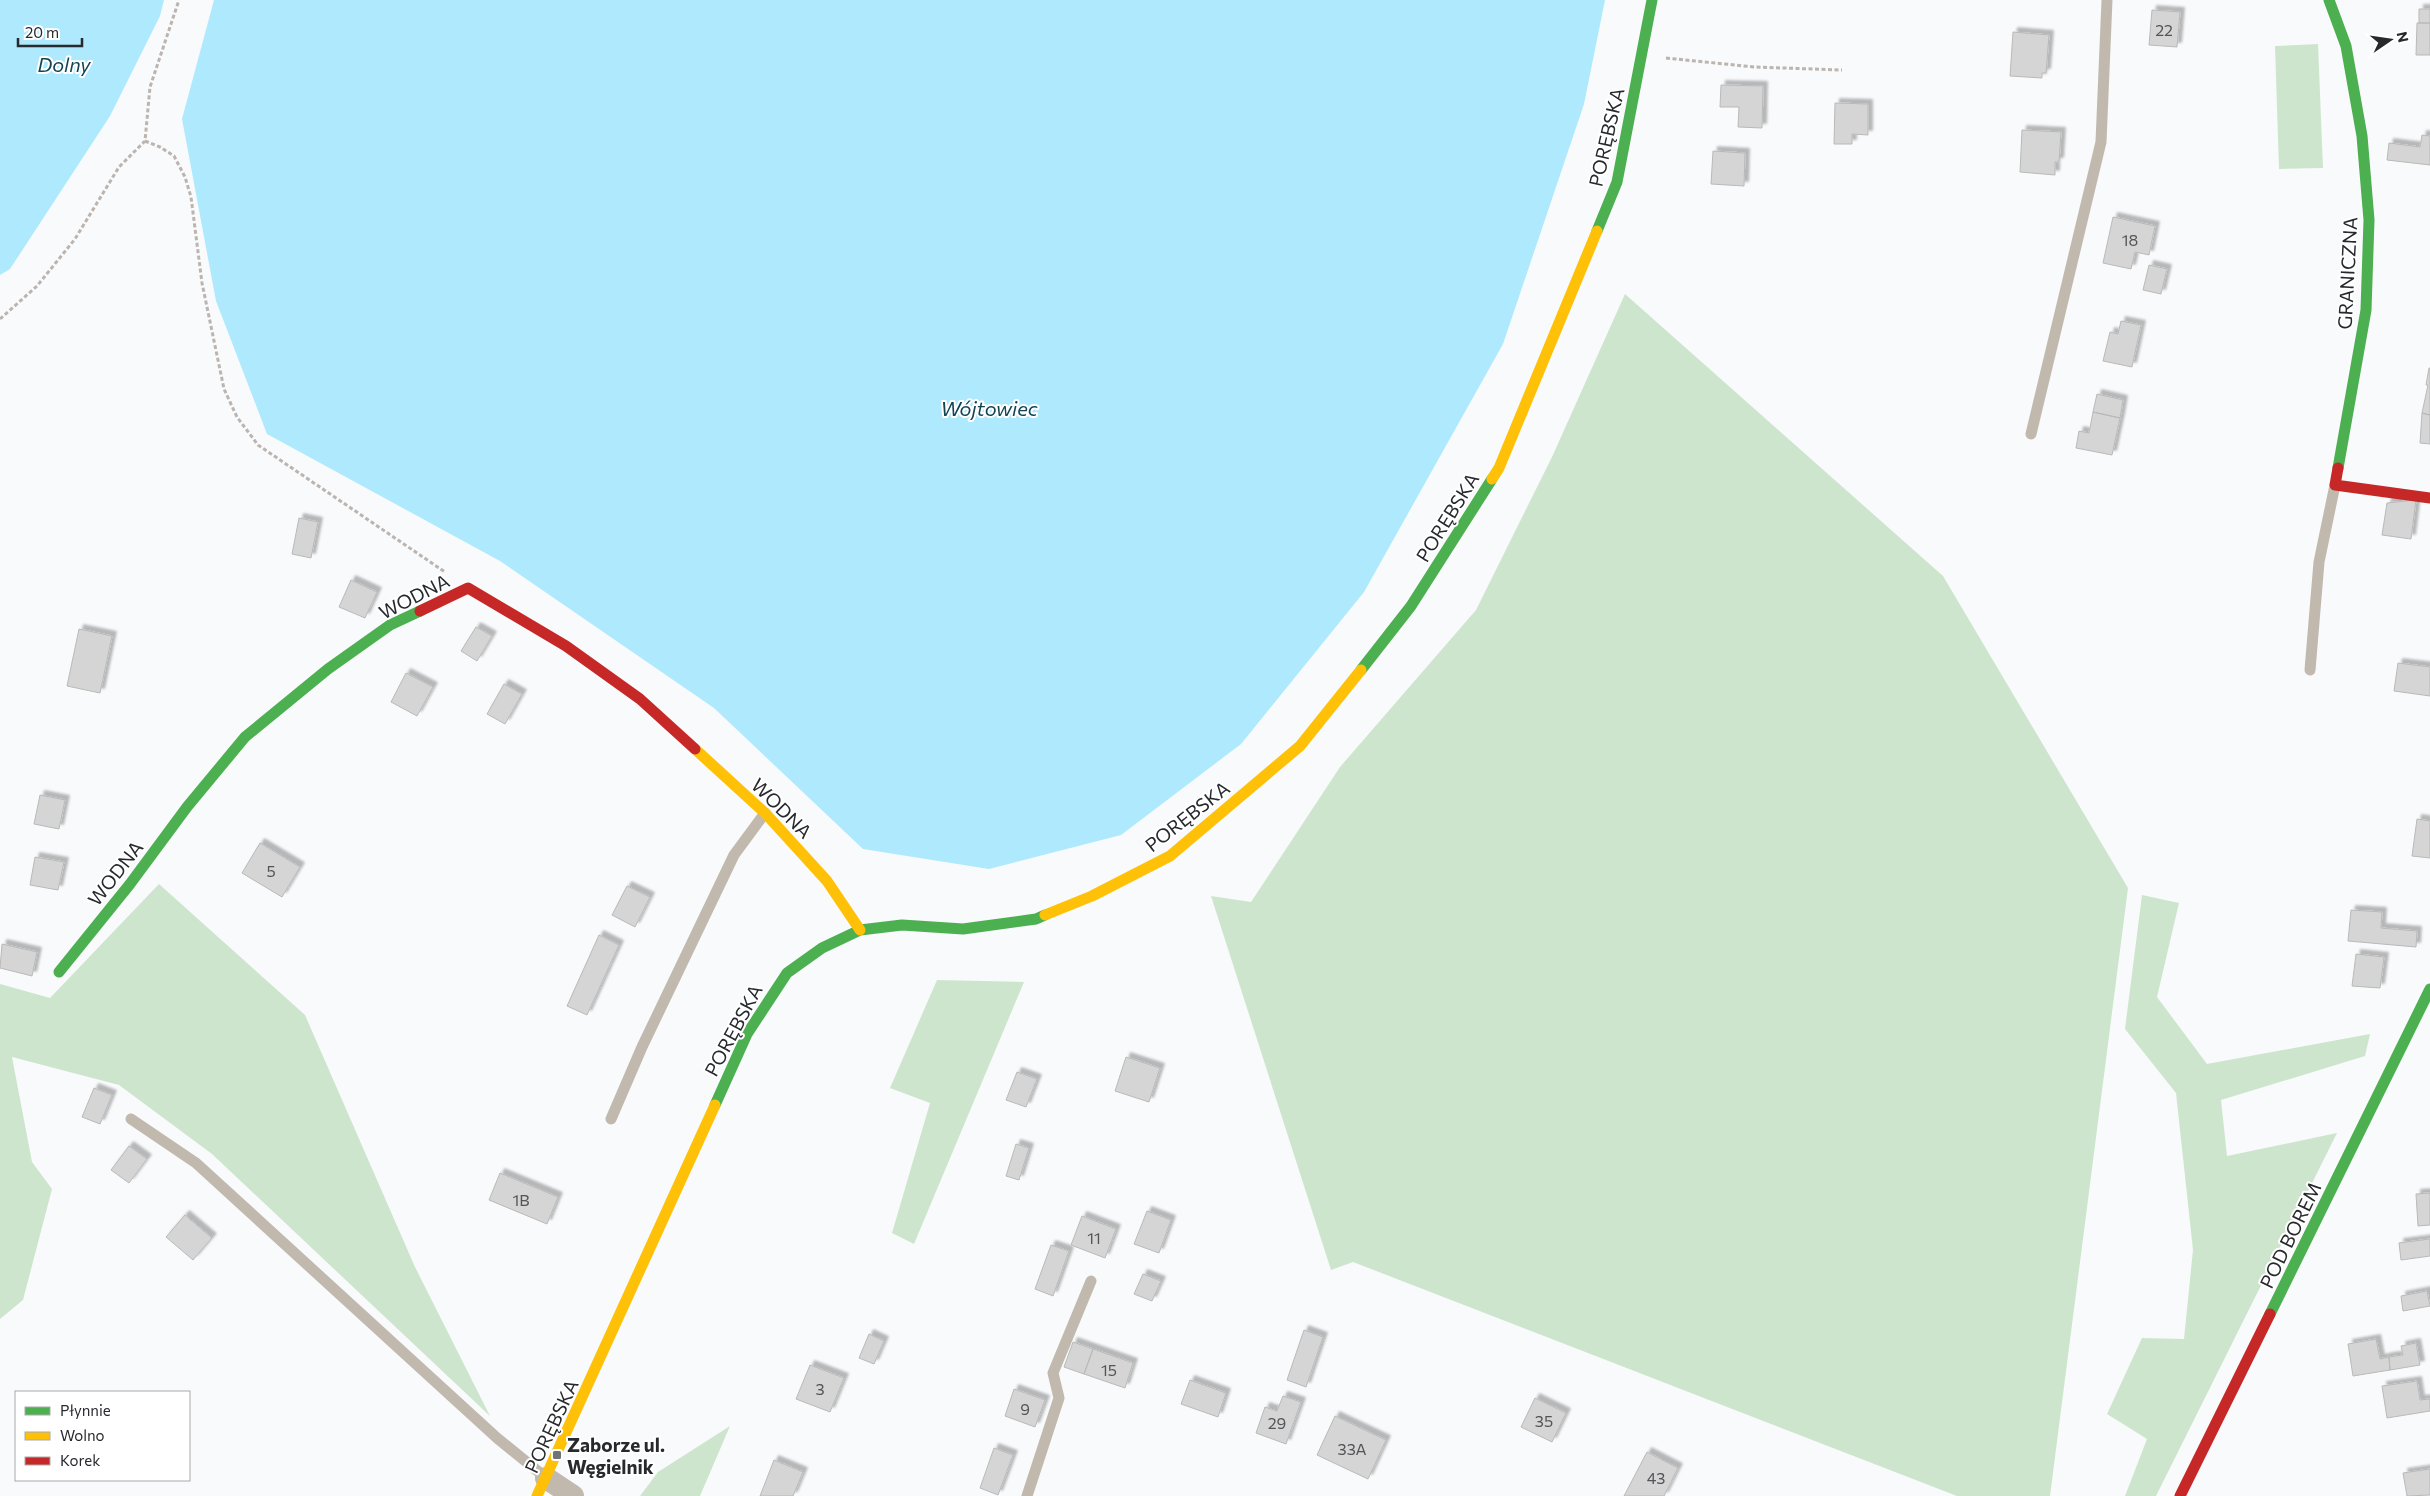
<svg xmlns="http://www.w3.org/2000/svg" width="2430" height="1496" font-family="Commissioner,sans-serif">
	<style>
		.green { fill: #cee5cd }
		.water { fill: #aee9fd }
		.building { fill: #d6d5d5; stroke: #b9b9b8; filter: url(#shadow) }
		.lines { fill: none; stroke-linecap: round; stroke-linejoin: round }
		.path { stroke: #bcb4ae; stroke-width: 3; stroke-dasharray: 4 2.5; stroke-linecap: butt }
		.lane { stroke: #c2b9ae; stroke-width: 11 }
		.street { stroke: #c2b9ae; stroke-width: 22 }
		.fast { stroke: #4caf50; stroke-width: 11 }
		.slow { stroke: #ffc107; stroke-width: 11 }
		.jam { stroke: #c62828; stroke-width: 11 }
		.poi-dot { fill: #707275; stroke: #fff; stroke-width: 2 }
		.labels { text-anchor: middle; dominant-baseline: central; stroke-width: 4; stroke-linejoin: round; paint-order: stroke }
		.number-label { font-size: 16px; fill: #535457 }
		.street-label { font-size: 19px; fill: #27292d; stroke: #fff }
		.poi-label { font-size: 19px; font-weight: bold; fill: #27292d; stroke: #fff; text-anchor: start }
		.water-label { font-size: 20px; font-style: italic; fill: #134453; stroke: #fff }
	</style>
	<defs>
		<filter id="shadow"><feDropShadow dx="4.5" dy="-4.5" stdDeviation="1" flood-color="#0004"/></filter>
	</defs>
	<rect width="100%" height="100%" fill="#f8fafc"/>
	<path class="green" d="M2318 44 2323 168 2279 169 2275 46Z
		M1625 294 1943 576 2128 888 2050 1496H1957L1353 1262 1331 1270 1211 896 1251 902 1340 767 1476 610 1552 457Z
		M159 884 305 1015 415 1267 490 1416 212 1154 119 1085 12 1057 32 1162 52 1189 23 1300 0 1319V984L50 998Z
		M2142 895 2179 903 2157 997 2207 1064 2370 1034 2365 1056 2221 1100 2227 1156 2337 1133 2156 1496H2125L2147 1439 2107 1414 2142 1338 2184 1339 2193 1250 2176 1093 2125 1029Z
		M937 980 1024 982 914 1244 892 1233 930 1103 890 1088Z
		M730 1426 700 1496H640L658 1472Z"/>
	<path class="water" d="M0 0H164L160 16 110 116 10 269 0 275Z
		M214 0H1605L1584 104 1503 344 1364 592 1241 744 1121 835 989 869 863 849 714 708 500 561 267 434 216 301 182 119Z"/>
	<path class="building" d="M2419 9H2430V23H2419Z
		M2152 10 2180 12 2177 47 2149 45Z
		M2417 23H2430V55H2416Z
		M2013 32 2049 35 2046 73H2042V78L2010 76Z
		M1721 85 1763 86 1762 128 1738 127 1739 107H1720Z
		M1835 103 1868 104V135L1852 134V144H1834Z
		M2022 130 2061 132 2059 162H2055V175L2020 172Z
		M2422 135 2430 136V165L2387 160 2389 143 2420 147Z
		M1713 151 1745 153 1744 186 1711 184Z
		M2113 217 2155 226 2149 255 2135 252 2131 269 2103 263Z
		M2149 265 2167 269 2161 294 2143 290Z
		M2121 321 2141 325 2132 367 2103 361 2110 332 2118 334Z
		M2429 368H2430V415L2422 413 2428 385H2426Z
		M2097 394 2123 400 2120 418 2093 412Z
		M2093 412 2120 418 2112 455 2076 448 2079 431 2089 433Z
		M2422 413 2430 415V444L2420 443Z
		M2416 500 2411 539 2382 535 2387 503Z
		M299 518 318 522 311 558 292 554Z
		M351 580 377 592 365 618 339 607Z
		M476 627 492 636 477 661 461 651Z
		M79 629 112 636 100 693 67 686Z
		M2398 663 2430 667V696L2394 691Z
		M406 673 433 687 417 716 391 702Z
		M504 684 522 694 505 724 487 714Z
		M40 795 65 800 59 829 34 824Z
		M2417 819 2430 821V858L2412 856Z
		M260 843 300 867 282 897 242 873Z
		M35 857 64 862 58 890 30 885Z
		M627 886 650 897 635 927 612 915Z
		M2351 910 2382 912 2381 928 2417 931 2416 947 2348 941Z
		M599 935 619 945 587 1015 567 1006Z
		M2 944 37 952 32 976 0 968Z
		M2356 954 2384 957 2380 988 2352 986Z
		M1126 1057 1160 1068 1149 1102 1115 1091Z
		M1017 1072 1037 1079 1026 1107 1006 1100Z
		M94 1088 112 1095 100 1124 82 1117Z
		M1016 1144 1029 1148 1019 1180 1006 1176Z
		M129 1146 147 1159 129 1183 111 1170Z
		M500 1173 558 1197 547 1224 489 1200Z
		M2430 1193V1225L2418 1226 2416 1194Z
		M1147 1211 1171 1220 1159 1253 1134 1244Z
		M185 1215 212 1238 193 1260 166 1237Z
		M1082 1216 1116 1229 1105 1258 1071 1245Z
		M2430 1239V1256L2401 1260 2399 1243Z
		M1051 1245 1069 1251 1053 1296 1035 1289Z
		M1143 1274 1161 1281 1152 1301 1134 1294Z
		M2427 1291 2430 1306 2403 1311 2401 1296Z
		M1304 1330 1323 1337 1306 1387 1287 1380Z
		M869 1334 884 1341 874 1364 859 1358Z
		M2376 1339 2380 1359 2389 1357 2390 1370 2353 1376 2348 1344Z
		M1073 1342 1093 1349 1084 1374 1064 1367Z
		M2416 1343 2420 1365 2390 1370 2389 1357 2403 1355 2401 1346Z
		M1093 1349 1133 1363 1125 1388 1084 1374Z
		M810 1365 844 1378 830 1412 796 1399Z
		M1190 1380 1226 1393 1218 1417 1181 1404Z
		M2417 1381 2420 1400 2430 1399V1411L2387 1418 2382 1386Z
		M1014 1389 1045 1400 1035 1427 1005 1416Z
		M1283 1396 1301 1402 1286 1444 1256 1433 1265 1407 1277 1411Z
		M1535 1398 1566 1413 1552 1442 1521 1427Z
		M1335 1416 1386 1440 1368 1479 1317 1455Z
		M994 1448 1013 1455 998 1495 980 1488Z
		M1647 1452 1678 1468 1664 1496H1624Z
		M774 1460 803 1472 793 1496H760Z
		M2430 1469V1495L2407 1496 2403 1473Z"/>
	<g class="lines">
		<path class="path" d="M1666 58 1754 67 1842 70
			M145 141 160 147 174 156 185 177 191 197 202 283 224 389 237 417 258 445 445 572
			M0 319 37 286 75 239 119 167 145 141 150 87 179 0"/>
		<path class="lane" d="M2031 434 2101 142 2107 0
			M2310 670 2319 562 2335 485
			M131 1119 196 1163 497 1438 545 1477
			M611 1119 642 1047 734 855 765 813
			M1027 1496 1059 1398 1053 1373 1091 1281"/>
		<path class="street" d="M546 1478 573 1496"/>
		<path class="fast" d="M2329 0 2346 46 2362 136 2369 220 2366 310 2338 468
			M1597 231 1617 182 1652 0
			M1361 670 1411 606 1492 479
			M59 972 130 884 187 807 245 737 328 669 390 625 420 611
			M715 1105 747 1034 787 973 822 948 860 930 902 925 963 929 1036 919 1045 915
			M2270 1314 2430 989"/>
		<path class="slow" d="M1492 479 1499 468 1597 231
			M695 749 765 813 827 881 860 930
			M1045 915 1092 896 1170 856 1300 746 1361 670
			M537 1496 715 1105"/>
		<path class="jam" d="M2338 468 2335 485 2430 498
			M420 611 468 588 566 646 640 699 695 749
			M2180 1496 2270 1314"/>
	</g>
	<rect class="poi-dot" x="552" y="1450" width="10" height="10" rx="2.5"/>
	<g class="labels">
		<g class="number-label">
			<text x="2164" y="29">22</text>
			<text x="2130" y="239">18</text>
			<text x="271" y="870">5</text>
			<text x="521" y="1199">1B</text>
			<text x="1094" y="1237">11</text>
			<text x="1109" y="1369">15</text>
			<text x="820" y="1388">3</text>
			<text x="1025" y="1408">9</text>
			<text x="1544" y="1420">35</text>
			<text x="1277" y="1422">29</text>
			<text x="1352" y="1448">33A</text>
			<text x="1656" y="1477">43</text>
		</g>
		<g class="street-label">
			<text transform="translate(1606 137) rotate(-77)">PORĘBSKA</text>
			<text transform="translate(2347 273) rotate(-87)">GRANICZNA</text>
			<text transform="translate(1447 517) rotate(-58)">PORĘBSKA</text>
			<text transform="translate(414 596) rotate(-27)">WODNA</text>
			<text transform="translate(782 808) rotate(45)">WODNA</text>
			<text transform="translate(1187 816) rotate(-38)">PORĘBSKA</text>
			<text transform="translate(115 873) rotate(-52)">WODNA</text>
			<text transform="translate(733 1030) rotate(-62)">PORĘBSKA</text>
			<text transform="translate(2290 1235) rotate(-64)">POD BOREM</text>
			<text transform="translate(551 1426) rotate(-65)">PORĘBSKA</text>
		</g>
		<g class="poi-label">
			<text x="567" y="1444">Zaborze ul.<tspan x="567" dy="22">Węgielnik</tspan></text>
		</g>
		<g class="water-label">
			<text x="64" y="64">Dolny</text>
			<text x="989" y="408">Wójtowiec</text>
		</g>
	</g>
	<rect x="15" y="1391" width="175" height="90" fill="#ffffff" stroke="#a9a9ab"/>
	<rect x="25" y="1407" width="25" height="8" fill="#4caf50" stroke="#a9a9ab"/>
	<text x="60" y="1416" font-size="15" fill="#27292d">Płynnie</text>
	<rect x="25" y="1432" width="25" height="8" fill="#ffc107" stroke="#a9a9ab"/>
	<text x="60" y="1441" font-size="15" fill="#27292d">Wolno</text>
	<rect x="25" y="1457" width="25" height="8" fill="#c62828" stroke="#a9a9ab"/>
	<text x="60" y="1466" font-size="15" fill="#27292d">Korek</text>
	<g transform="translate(2390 40) rotate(77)" stroke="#ffffff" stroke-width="4" paint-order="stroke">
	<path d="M0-4L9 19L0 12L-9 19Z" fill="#27292d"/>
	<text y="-8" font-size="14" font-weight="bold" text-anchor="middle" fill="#27292d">N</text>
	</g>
	<path d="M18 38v8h64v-8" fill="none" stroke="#27292d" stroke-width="2.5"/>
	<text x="25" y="38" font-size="15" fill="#27292d" stroke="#ffffff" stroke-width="4" paint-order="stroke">20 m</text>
</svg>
